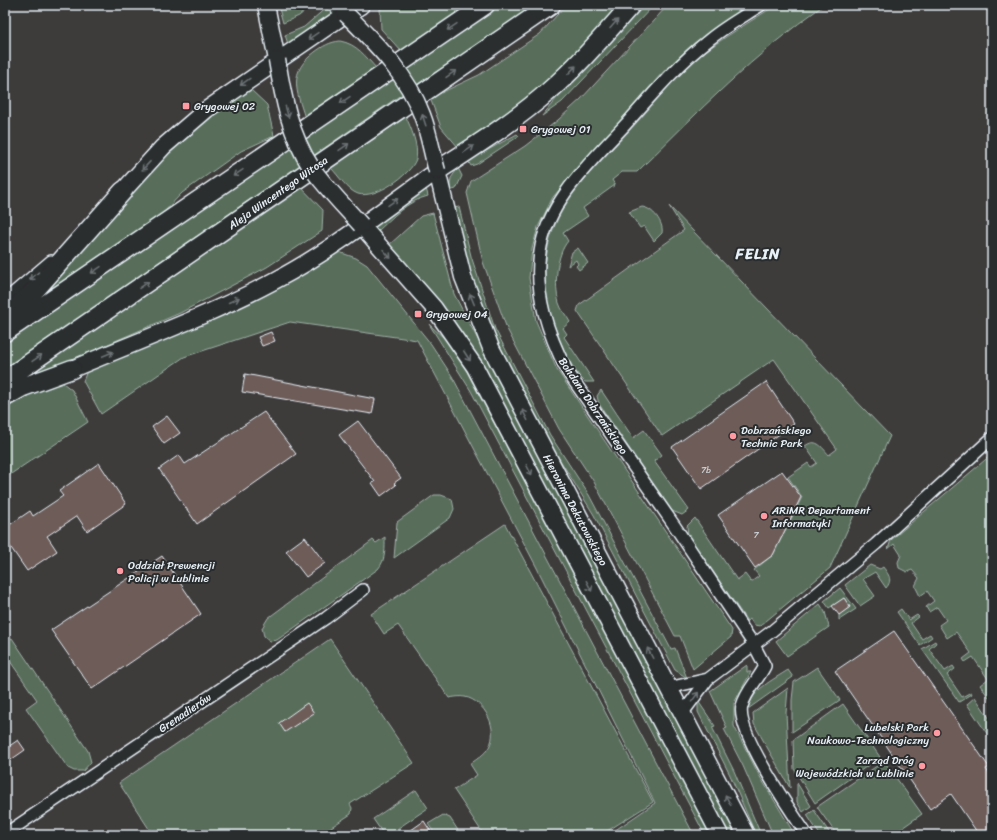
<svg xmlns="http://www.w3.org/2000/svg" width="997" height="840" font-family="Sriracha,sans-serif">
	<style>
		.green { fill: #586e5a; stroke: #a0b0a9 }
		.building { fill: #6d5b58; stroke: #e8f1f8 }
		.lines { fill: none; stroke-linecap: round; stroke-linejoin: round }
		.street-casing { stroke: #e8f1f8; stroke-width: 14 }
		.secondary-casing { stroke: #e8f1f8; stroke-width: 19 }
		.primary-casing { stroke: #e8f1f8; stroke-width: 21 }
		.street { stroke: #2a2d2e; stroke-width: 11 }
		.secondary { stroke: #2a2d2e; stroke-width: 16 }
		.primary { stroke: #2a2d2e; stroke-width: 18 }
		.secondary-bridge-casing { stroke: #e8f1f8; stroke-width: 19; stroke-linecap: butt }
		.secondary-bridge { stroke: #2a2d2e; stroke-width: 16 }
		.oneway { stroke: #6c7275 }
		.poi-dot { fill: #ff9aa2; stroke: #2a2d2e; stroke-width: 1.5 }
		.labels { text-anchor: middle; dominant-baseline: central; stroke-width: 4; stroke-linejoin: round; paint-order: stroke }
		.number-label { font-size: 9px; fill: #c9ccd0 }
		.poi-label { font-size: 11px; fill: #e8f1f8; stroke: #2a2d2e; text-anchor: start }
		.street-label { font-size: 11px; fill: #e8f1f8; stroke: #2a2d2e }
		.district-label { font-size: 15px; font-weight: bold; letter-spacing: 1px; fill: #e8f1f8; stroke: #2a2d2e }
	</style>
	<rect width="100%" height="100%" fill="#3e3b3b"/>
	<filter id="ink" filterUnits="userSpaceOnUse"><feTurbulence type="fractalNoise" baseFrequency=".025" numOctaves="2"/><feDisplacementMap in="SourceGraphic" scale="8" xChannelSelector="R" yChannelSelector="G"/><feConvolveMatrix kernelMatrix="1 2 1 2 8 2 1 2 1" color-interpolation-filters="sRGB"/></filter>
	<g filter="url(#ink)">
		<path class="green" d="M278 5H312L299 16 283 23Z
			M385 5H469L402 52 381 29 380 9Z
			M500 5H537L398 97 5 369V344Z
			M566 5H619L556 74 513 111 458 147 441 127 430 98 479 75 540 34Z
			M642 5H654L562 102 542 116 561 93Z
			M668 5H749L693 44 663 72 553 197 538 227 532 249 529 278 536 321 557 370 732 630 731 637 693 669 680 636H675L594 482 559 429 507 329 483 262 467 193 471 181 525 146 558 120 581 99Z
			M776 5H824C755 53 697 113 637 172H622L612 180 615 185 583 208 588 216 563 233 568 241C556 255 554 285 559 303 561 310 567 316 570 322L563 328 567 334 564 337 594 382H585C571 370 563 347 556 330 543 298 541 266 552 233 566 191 609 154 638 121 657 100 676 76 698 57 722 38 750 22 776 5Z
			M328 6 334 12 288 44 285 35 304 27Z
			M340 41C357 44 365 56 377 69L305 118C296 90 288 72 315 52 323 46 330 42 340 41Z
			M250 89 267 105 274 136 241 151 182 193 162 214 27 306 175 146 199 124Z
			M406 117C411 128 419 146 416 159 411 175 375 199 358 194 347 190 339 176 331 168Z
			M517 134 519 136 477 164 471 166 468 161Z
			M458 168 462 176 456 189 449 191 451 178Z
			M301 187 323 210 322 231 267 267 180 313 11 386Z
			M426 188 428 196C407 201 392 218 377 232L371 225Z
			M669 206 890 436 830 568 760 626 754 625 750 619 747 621 688 535 687 526 695 518 737 580 745 574 751 582 759 576 754 570 773 555 802 497 788 477 808 463 811 467 817 463 805 446C816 438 821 446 829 455L837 449 774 359 662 436 577 311 579 305 684 230Z
			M459 207 471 256 495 329 550 435 589 495 671 649 675 648 687 678 675 670 594 515 552 447 496 343 475 290 454 208Z
			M642 207C653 208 664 223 662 233L654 241 644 226 640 228 629 212Z
			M433 213 454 294 738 835H728L486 376 389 245 421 216Z
			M578 248 588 263 579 270 576 266 578 264 576 260 568 266 572 252Z
			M336 251 356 258 367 265 431 344 452 376 694 835H608L655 803 536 566 417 340 290 322 184 357 101 414 83 381 87 371Z
			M429 324 446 340 465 368 712 835H705L471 391Z
			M63 383 72 390 88 422 5 478V404C23 395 44 385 63 383Z
			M601 390 633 438 644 430 662 455 654 461 689 510 682 515 672 511 599 404 597 396Z
			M992 454V702L980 685 988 679 973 657 965 662 963 659 971 653 956 632 947 638 939 625 946 620 937 607 929 612 926 607 934 601 927 591 920 596 915 586 919 578 912 570 907 572 899 568 898 562 901 555 894 544 888 549 891 540Z
			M434 495H441L452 499 454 509 450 518 394 558 397 522Z
			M505 524 653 802 601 835H484L454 790 477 775 470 764C477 759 485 754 489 747 499 729 485 701 465 697 460 696 454 697 449 698L398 625 384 634 371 614Z
			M385 537C385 548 386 560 378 569L277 640 270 641 264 636 262 628 268 618 373 540 376 543Z
			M870 565 880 569 883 567C889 575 893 580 886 588L875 572 863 579 875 596 860 606 845 585Z
			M840 588 856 609 839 620V615L850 607 844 598 829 608 824 601Z
			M820 604 825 612 829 627 787 656 776 641Z
			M901 609 909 620 917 615 919 617 911 623 922 639 930 634 932 637 920 645 897 612Z
			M12 638 88 751 91 762 83 771H74L68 768 26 708 37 700 5 654V642Z
			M330 639 414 763 350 804 352 808 351 814 319 835H153L119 783Z
			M935 641 936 643 929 649 945 671 953 666 955 669 947 675 962 697 971 692 972 694 959 702 922 649Z
			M747 665V672H751L734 703V726L759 775 795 835H773L743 766 724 729 727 728 710 691Z
			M817 667 840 700 792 732V700L794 682Z
			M788 670 793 677 748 709C752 689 773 680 788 670Z
			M788 688 786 713 790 788 754 724 753 713Z
			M975 697 992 722V741L967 704Z
			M698 701 715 726 712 727 734 771 761 835H756L730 775 698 712Z
			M843 704 880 757 815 803 794 769 793 740Z
			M884 761 922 814 892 835H837L817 807Z
			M797 783 811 806 803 812 797 802Z
			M416 790 428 808 388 835H384L373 819Z
			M814 810 831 835H820L807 815Z
			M443 815 450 818 461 835H436L428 824Z"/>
		<path class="building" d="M271 332 275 341 262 346 258 337Z
			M245 374 375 399 372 414 242 392Z
			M766 382 794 424 701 489 672 447Z
			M264 412 296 454 197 524 159 469 179 455 185 464Z
			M167 416 180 433 164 444 152 427Z
			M358 421 401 478 394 483 396 485 381 496 372 483 375 482 339 435Z
			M99 463 126 504 87 531 77 516 47 536 57 551 27 571 5 539V528L30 511 33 516 63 496 59 491Z
			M782 471 801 497 773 555 755 568 718 515Z
			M305 537 325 563 306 577 286 551Z
			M162 556 201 614 92 689 51 630Z
			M844 598 850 607 839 615 832 606Z
			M894 631 989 767 986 769 992 778V835H979L951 794 930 809 835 671Z
			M307 703 314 713 285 732 279 723Z
			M18 740 25 750 5 764V749Z
			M424 821 433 835H404Z"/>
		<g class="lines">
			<defs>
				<path id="street" d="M761 5C744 16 726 26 710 39 678 64 652 95 625 125 592 161 547 201 540 252 534 294 548 334 567 371L674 525 754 645 765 666C758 680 746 691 742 706 735 730 792 813 807 835
					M5 300 51 261
					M668 688 708 679
					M682 714 708 679 772 631 876 544 992 438
					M5 834 326 618 363 590"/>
				<path id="secondary" d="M266 5 277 60
					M123 191 163 147 206 110 346 14 337 5
					M361 225 434 308 475 367 720 835
					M72 369C140 340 211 315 276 280 333 250 385 208 437 171L463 277 491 348 746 835"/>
				<path id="primary" d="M346 14 360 5
					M437 171C475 146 515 121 549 91 579 65 605 34 631 5
					M5 317 38 287 123 191
					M5 332 485 5
					M5 380 551 5
					M5 397 23 387 72 369"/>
			</defs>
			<use href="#street" class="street-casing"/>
			<use href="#secondary" class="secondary-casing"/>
			<use href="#primary" class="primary-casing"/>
			<use href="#street" class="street"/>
			<use href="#secondary" class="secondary"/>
			<use href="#primary" class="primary"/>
			<defs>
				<path id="secondary-bridge" d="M346 14C376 44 407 74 422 115 429 133 432 153 437 171
					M277 60C283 97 290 135 311 167 326 188 344 206 361 225"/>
			</defs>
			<use href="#secondary-bridge" class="secondary-bridge-casing"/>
			<use href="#secondary-bridge" class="secondary-bridge"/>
		</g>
		<defs><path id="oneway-shaft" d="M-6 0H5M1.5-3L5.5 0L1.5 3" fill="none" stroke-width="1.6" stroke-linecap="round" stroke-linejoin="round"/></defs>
		<g class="oneway">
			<use href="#oneway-shaft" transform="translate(614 24) rotate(-48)"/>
			<use href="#oneway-shaft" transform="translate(452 27) rotate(146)"/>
			<use href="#oneway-shaft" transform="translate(313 36) rotate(146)"/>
			<use href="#oneway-shaft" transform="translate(572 70) rotate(-46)"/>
			<use href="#oneway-shaft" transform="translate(451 74) rotate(-35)"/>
			<use href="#oneway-shaft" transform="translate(245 82) rotate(144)"/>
			<use href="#oneway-shaft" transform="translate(345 100) rotate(146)"/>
			<use href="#oneway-shaft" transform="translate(287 112) rotate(74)"/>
			<use href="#oneway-shaft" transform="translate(424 120) rotate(-108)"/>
			<use href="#oneway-shaft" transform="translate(344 147) rotate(-35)"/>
			<use href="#oneway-shaft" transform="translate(469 149) rotate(-34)"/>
			<use href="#oneway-shaft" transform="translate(146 166) rotate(133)"/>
			<use href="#oneway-shaft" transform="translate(238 173) rotate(146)"/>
			<use href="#oneway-shaft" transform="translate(393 202) rotate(-35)"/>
			<use href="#oneway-shaft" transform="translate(387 254) rotate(48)"/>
			<use href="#oneway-shaft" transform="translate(96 270) rotate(146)"/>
			<use href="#oneway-shaft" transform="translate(34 276) rotate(139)"/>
			<use href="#oneway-shaft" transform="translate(144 285) rotate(-35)"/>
			<use href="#oneway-shaft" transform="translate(472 299) rotate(-112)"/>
			<use href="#oneway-shaft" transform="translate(234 300) rotate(-24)"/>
			<use href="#oneway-shaft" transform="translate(108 354) rotate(-23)"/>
			<use href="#oneway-shaft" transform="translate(467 356) rotate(57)"/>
			<use href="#oneway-shaft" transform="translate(37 358) rotate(-35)"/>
			<use href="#oneway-shaft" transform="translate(525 415) rotate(-117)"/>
			<use href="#oneway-shaft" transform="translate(529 470) rotate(63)"/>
			<use href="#oneway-shaft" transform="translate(589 586) rotate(63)"/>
			<use href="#oneway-shaft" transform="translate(650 653) rotate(-118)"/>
			<use href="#oneway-shaft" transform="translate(695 697) rotate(-54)"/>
			<use href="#oneway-shaft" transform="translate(728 800) rotate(-118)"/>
		</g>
	</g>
	<g class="poi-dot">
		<rect x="182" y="102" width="8" height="8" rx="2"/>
		<rect x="519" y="125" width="8" height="8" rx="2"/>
		<rect x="414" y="310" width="8" height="8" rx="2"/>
		<circle cx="733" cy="436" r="4"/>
		<circle cx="764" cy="516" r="4"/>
		<circle cx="120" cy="571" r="4"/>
		<circle cx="937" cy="733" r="4"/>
		<circle cx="922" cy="766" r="4"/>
	</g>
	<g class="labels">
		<g class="number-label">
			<text x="706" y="470">7b</text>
			<text x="756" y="535">7</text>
		</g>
		<g class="poi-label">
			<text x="194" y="106">Grygowej 02</text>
			<text x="531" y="129">Grygowej 01</text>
			<text x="426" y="314">Grygowej 04</text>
			<text x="741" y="430">Dobrzańskiego<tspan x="741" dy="13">Technic Park</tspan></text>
			<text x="772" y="510">ARiMR Departament<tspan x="772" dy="13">Informatyki</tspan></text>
			<text x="128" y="565">Oddział Prewencji<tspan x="128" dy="13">Policji w Lublinie</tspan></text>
			<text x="929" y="727" text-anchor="end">Lubelski Park<tspan x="929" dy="13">Naukowo-Technologiczny</tspan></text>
			<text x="914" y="760" text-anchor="end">Zarząd Dróg<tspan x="914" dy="13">Wojewódzkich w Lublinie</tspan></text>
		</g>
		<g class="street-label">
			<text transform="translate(278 193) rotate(-35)">Aleja Wincentego Witosa</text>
			<text transform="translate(593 406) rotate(56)">Bohdana Dobrzańskiego</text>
			<text transform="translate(575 510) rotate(62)">Hieronima Dekutowskiego</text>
			<text transform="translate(185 713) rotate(-34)">Grenadierów</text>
		</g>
		<g class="district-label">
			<text x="758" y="254">FELIN</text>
		</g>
	</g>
	<rect width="997" height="840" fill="none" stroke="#2a2d2e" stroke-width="20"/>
	<rect x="10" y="10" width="977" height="820" fill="none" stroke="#e8f1f8" stroke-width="1.5" filter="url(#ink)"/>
</svg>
